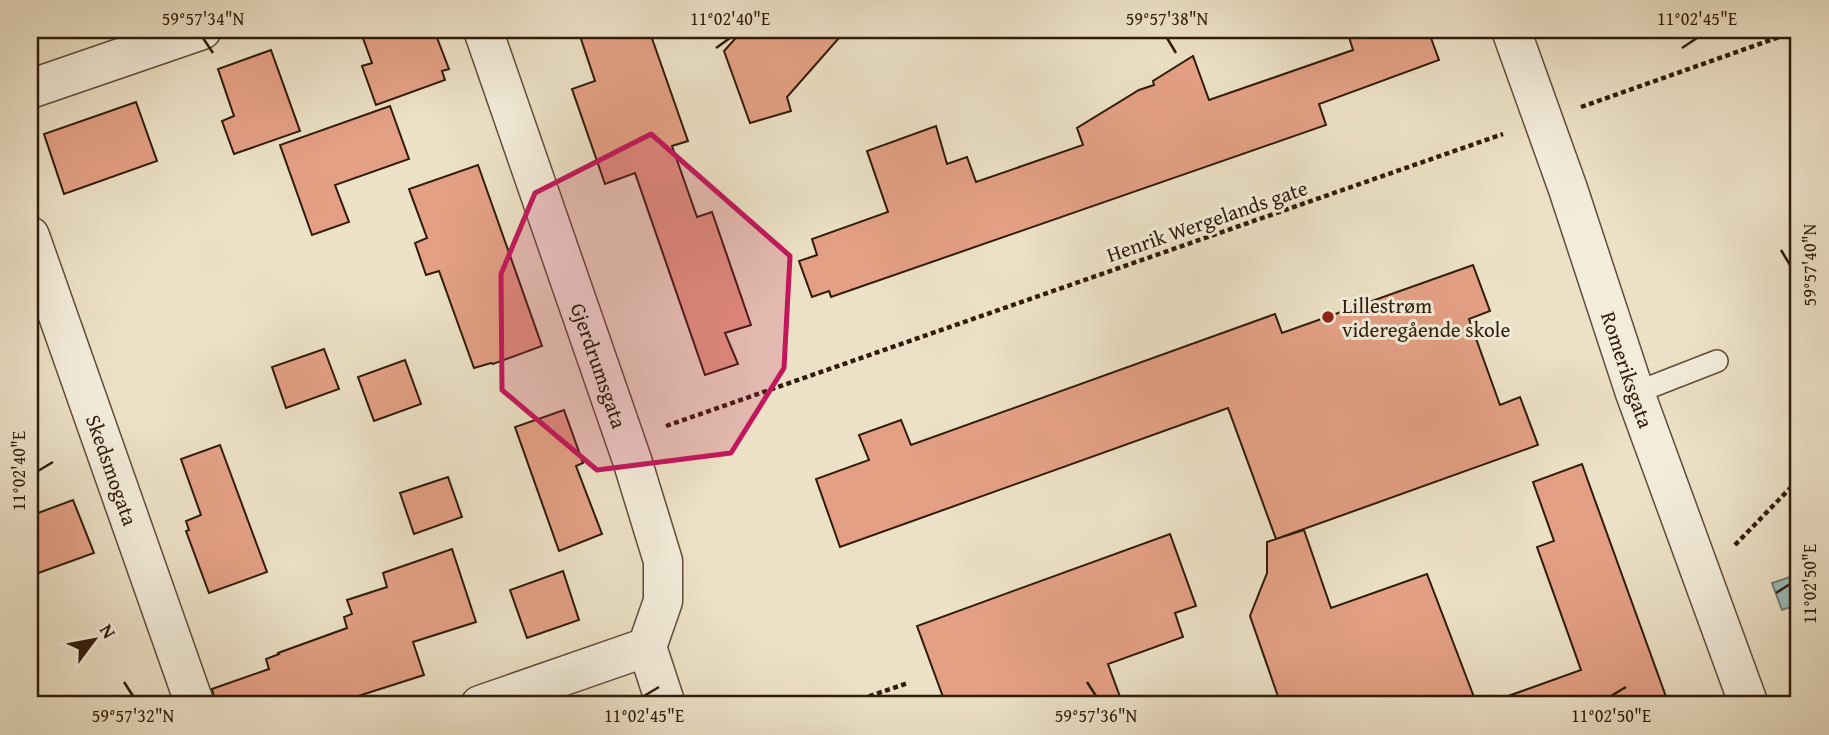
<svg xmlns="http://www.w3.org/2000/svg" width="1829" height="735" font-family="'Gentium Book Plus',serif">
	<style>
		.water { fill: #9abcbc; stroke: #707c74; stroke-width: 2 }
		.building { fill: #e4a085; stroke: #301b09; stroke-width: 2 }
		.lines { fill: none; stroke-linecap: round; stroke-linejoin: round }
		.lane-casing { stroke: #5f4c38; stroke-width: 24 }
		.street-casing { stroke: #5f4c38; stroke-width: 41 }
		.path { stroke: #301b09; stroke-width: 4.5; stroke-dasharray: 5 3.5; stroke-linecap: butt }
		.lane { stroke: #f3ecda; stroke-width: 21 }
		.street { stroke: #f3ecda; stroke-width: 38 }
		.marked { fill: #c2185b; fill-opacity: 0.2; stroke: #c2185b; stroke-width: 5; stroke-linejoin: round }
		.ticks { fill: none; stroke: #301b09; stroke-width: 2.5 }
		.poi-dot { fill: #8f2418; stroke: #f3ecda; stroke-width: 2.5 }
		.labels { text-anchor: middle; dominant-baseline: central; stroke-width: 6; stroke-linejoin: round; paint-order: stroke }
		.street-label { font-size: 21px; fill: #301b09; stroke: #f3ecda }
		.poi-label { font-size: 21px; fill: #301b09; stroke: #f3ecda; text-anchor: start }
		.neatline { fill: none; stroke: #301b09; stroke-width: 2.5 }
		.ticks-label { font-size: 18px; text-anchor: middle; fill: #301b09 }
	</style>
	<rect width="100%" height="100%" fill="#ece1c6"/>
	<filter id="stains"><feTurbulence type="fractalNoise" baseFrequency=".00286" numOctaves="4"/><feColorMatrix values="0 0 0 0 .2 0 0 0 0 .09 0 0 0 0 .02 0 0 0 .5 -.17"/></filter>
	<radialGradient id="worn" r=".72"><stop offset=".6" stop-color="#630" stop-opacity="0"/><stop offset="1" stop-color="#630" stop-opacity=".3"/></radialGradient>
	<path class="water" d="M1799 574V604L1782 610 1772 583Z"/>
	<path class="building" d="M360 30H434L449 69 442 71 445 80 376 105 362 66 372 63Z
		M578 30H649L688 141 672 146 697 217 712 212 751 325 725 333 738 364 705 375 635 173 605 184 572 89 595 81Z
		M743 30H846L787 97 791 111 750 123 724 51Z
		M1368 30H1428L1439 60 1319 104 1326 125 831 297 829 291 812 297 799 261 817 255 812 239 888 212 867 151 936 126 947 164 967 157 976 182 1083 145 1077 128 1139 90 1154 85 1153 81 1193 56 1209 100 1353 50 1349 37Z
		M271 50 300 131 234 154 222 121 234 116 218 69Z
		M136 102 157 161 64 194 44 134Z
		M390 106 409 159 335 185 349 222 312 235 280 145Z
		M478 165 542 346 493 364 491 363 474 368 439 271 426 275 415 243 427 238 409 189Z
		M1473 265 1490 311 1469 319 1500 405 1520 397 1538 445 1276 539 1228 408 840 547 816 479 869 460 859 435 901 420 911 445 1275 314 1282 333Z
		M324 349 339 389 286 408 272 367Z
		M405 360 421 404 374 421 358 377Z
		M564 410 583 463 576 466 602 534 559 551 515 427Z
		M220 445 267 572 209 593 186 531 189 530 186 521 201 515 181 459Z
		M1582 464 1588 481 1669 705H1498L1497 700 1581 670 1537 547 1554 541 1533 482Z
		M448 477 462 517 414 534 400 493Z
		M73 500 94 553 30 576V516Z
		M1304 530 1331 608 1427 574 1477 705H1281L1250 616 1267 573V542Z
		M1170 534 1196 606 1175 613 1183 637 1108 664 1123 705H946L917 626Z
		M452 549 476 622 413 642 424 675 330 705H216L212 689 269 669 266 659 279 654 278 653 347 628 344 617 352 614 347 600 387 587 383 573Z
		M563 571 579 620 527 638 510 590Z"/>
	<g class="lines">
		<defs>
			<path id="lane" d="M1635 393 1717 361"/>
			<g id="street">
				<path id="s1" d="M483 30 632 460 663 561V601L647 647 666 705"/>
				<path id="s2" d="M1511 30 1568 189 1635 393 1749 705"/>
				<path d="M30 89 202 30"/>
				<path id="s3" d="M30 236 195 705"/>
				<path d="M480 705 647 647"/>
			</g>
		</defs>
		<use href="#lane" class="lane-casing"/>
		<use href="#street" class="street-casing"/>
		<path class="path" d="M1581 107 1799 30
			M666 426 1503 134
			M1735 545 1799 479
			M860 705 858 700 908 683"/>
		<use href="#lane" class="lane"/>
		<use href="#street" class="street"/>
	</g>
	<path class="marked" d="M651 134 790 256 784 368 731 453 597 470 502 390 501 274 535 193Z"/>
	<path class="ticks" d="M203 38 213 53M1167 38 1176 53M716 48 730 38M1682 48 1697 38M1781 250 1790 265M38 471 53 462M1776 593 1790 584M124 682 133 696M1087 682 1096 696M644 696 659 687M1611 696 1626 687"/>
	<circle class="poi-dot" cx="1328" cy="317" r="7"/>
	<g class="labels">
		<g class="street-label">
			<text transform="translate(1207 221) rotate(-19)">Henrik Wergelands gate</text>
			<text stroke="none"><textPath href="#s1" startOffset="355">Gjerdrumsgata</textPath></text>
			<text stroke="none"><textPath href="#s2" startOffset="359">Romeriksgata</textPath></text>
			<text stroke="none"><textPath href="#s3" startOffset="248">Skedsmogata</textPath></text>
		</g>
		<g class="poi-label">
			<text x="1342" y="305">Lillestrøm<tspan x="1342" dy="24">videregående skole</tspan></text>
		</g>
	</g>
	<rect width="1829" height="735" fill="none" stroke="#ece1c6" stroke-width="77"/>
	<g transform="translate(94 640) rotate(58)" stroke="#f3ecda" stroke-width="5" paint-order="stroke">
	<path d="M0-5L12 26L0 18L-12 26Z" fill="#301b09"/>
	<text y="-10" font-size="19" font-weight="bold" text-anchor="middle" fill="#301b09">N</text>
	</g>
	<rect x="38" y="38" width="1752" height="658" class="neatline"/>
	<g class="ticks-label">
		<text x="203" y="25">59°57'34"N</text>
		<text x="730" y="25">11°02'40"E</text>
		<text x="1167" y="25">59°57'38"N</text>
		<text x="1697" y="25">11°02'45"E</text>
		<text transform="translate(1810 265) rotate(-90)" y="6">59°57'40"N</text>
		<text transform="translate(19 471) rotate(-90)" y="6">11°02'40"E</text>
		<text transform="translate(1810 584) rotate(-90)" y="6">11°02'50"E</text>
		<text x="133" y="722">59°57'32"N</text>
		<text x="644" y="722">11°02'45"E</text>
		<text x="1096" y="722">59°57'36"N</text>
		<text x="1611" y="722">11°02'50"E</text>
	</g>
	<rect width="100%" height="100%" filter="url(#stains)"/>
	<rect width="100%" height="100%" fill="url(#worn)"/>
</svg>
